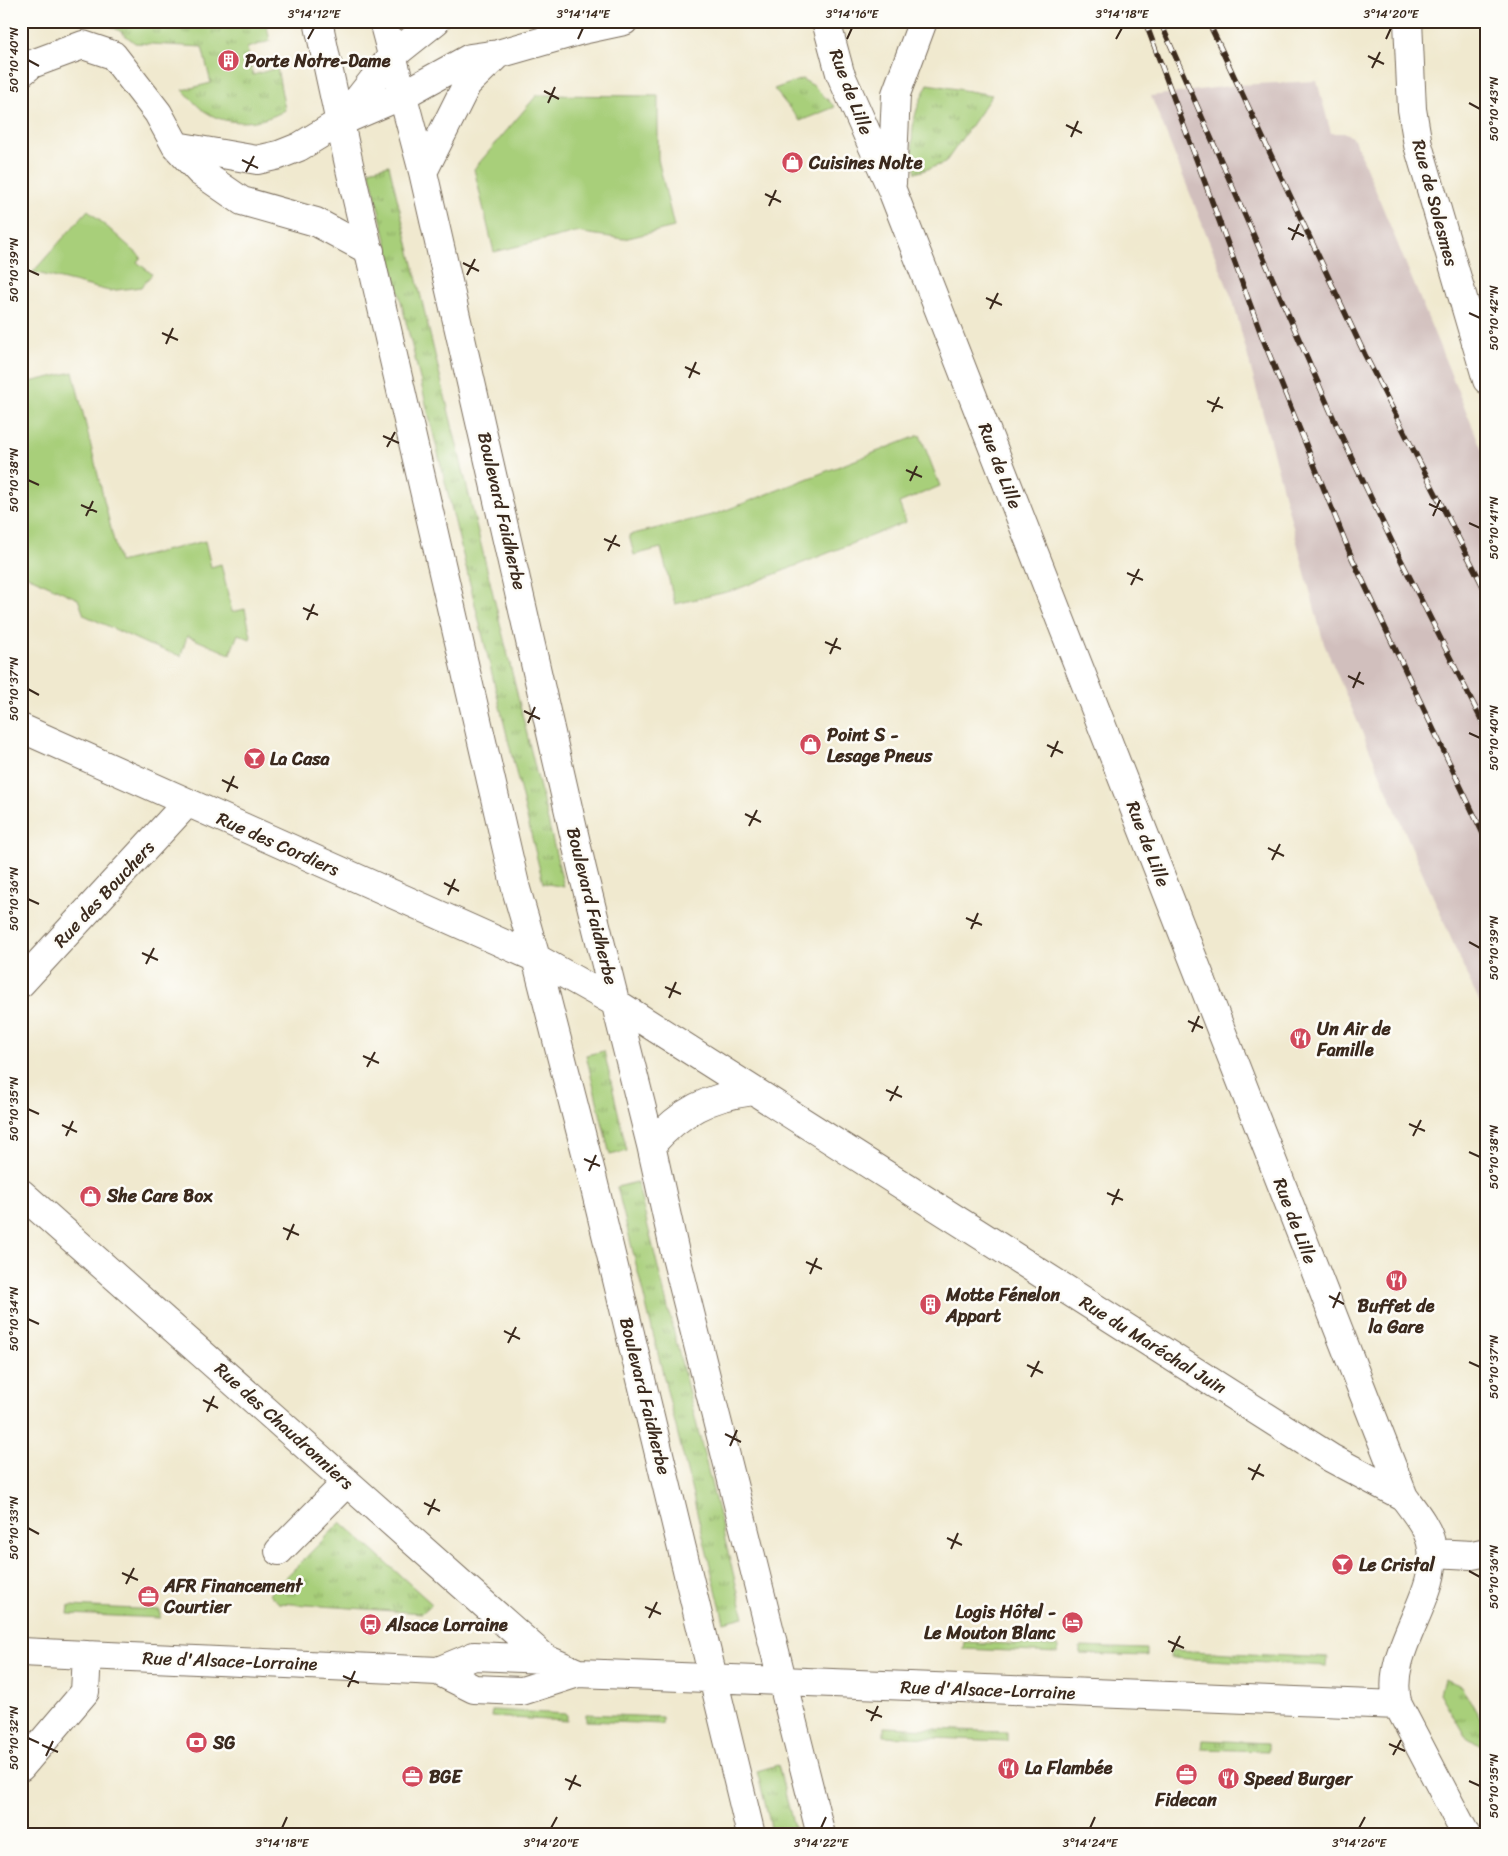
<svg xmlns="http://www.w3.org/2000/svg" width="1508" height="1856" font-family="Sriracha,sans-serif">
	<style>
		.industrial { fill: #d1bfbd }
		.grass { fill: url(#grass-tufts); stroke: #727c4c }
		.garden { fill: #a8cf7a; stroke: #727c4c }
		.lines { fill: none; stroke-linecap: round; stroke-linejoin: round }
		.minor-casing { stroke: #7a6d5c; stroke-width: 30 }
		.minor { stroke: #fff; stroke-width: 28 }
		.rail-casing { stroke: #3b2a1e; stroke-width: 5.5 }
		.rail { stroke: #fdfcf7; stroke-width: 4; stroke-dasharray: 11; stroke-linecap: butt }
		.ticks { fill: none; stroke: #3b2a1e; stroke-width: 2 }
		.labels { text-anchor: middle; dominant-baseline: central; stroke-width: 5; stroke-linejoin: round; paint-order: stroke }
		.poi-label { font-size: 18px; font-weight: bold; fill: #3b2a1e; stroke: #fdfcf7; text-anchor: start }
		.street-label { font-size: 18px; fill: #3b2a1e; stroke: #fdfcf7 }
		.neatline { fill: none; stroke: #3b2a1e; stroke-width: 2 }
		.ticks-label { font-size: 12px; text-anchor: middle; fill: #3b2a1e }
	</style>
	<defs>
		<pattern id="grass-tufts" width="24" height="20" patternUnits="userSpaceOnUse" patternTransform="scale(1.25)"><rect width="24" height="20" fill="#a8cf7a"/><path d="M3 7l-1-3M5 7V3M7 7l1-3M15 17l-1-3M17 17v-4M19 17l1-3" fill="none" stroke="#8aa863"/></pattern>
	</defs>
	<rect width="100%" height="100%" fill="#fdfcf7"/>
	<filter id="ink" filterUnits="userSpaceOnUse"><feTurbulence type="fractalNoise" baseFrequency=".02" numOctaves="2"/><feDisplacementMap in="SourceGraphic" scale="10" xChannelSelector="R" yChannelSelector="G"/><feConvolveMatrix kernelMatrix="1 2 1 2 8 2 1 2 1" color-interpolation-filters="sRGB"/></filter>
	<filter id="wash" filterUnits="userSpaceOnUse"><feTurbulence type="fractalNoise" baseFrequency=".0096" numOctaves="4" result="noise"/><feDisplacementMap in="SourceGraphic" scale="20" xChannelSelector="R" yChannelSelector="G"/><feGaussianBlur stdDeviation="1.12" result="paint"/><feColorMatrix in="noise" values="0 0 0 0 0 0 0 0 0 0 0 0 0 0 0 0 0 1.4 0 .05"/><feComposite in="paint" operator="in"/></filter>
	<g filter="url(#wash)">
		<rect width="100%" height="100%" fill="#f0e9cf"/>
		<path class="industrial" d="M1317 81 1331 133H1346L1355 140 1487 462V1016L1472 987 1324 644 1233 301 1151 96 1238 85Z"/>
		<path class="grass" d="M101 21H266L270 41 247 48 253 75 277 68 285 110C263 124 228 127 206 112 197 107 190 97 183 90L211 83 202 47 135 43 120 31Z
			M802 79 814 86 835 107 800 121 774 89Z
			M928 84 992 95 945 163 916 173C909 138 911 116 928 84Z
			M389 165 564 887 543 883 369 170Z
			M604 1051 627 1151 610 1155 586 1055Z
			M637 1182 744 1617 724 1622 617 1187Z
			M341 1522 432 1604 422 1613 279 1603 269 1594Z
			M69 1606 160 1610V1618L68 1614Z
			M964 1642 1058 1646V1653L963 1649Z
			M1080 1647 1147 1649V1656L1080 1654Z
			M1171 1650 1328 1658 1327 1666 1170 1658Z
			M1444 1679 1462 1686 1487 1731V1750L1465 1736 1440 1693Z
			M492 1710 567 1714V1721L491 1717Z
			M586 1714 662 1717V1724L586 1721Z
			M884 1727 1007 1732V1741L884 1736Z
			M1203 1740 1268 1743V1751L1202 1749Z
			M778 1765 796 1835H773L757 1771Z"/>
		<path class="garden" d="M537 95 658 96V159L674 227 624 239 576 232 494 252 474 169Z
			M88 210 141 257 137 262 152 274 141 287 109 291 33 272Z
			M73 372 119 562 205 541 211 567 221 564 232 612 245 609 251 636 250 639 238 634 230 654 187 636 181 656 149 645 84 615 78 599 21 573V384Z
			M920 435 940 486 899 503 906 522 735 590 675 604 661 548 634 555 629 535 716 514Z"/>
	</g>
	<g filter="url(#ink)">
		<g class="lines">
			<defs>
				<path id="minor" d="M318 21 350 169 516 889 536 958 592 1176 751 1835
					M383 21 423 172 582 869 651 1145 675 1253 821 1835
					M826 21 840 73 892 190 1404 1497C1414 1511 1427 1526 1431 1543 1443 1595 1382 1650 1398 1705L1466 1835
					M1408 21 1412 109 1418 145 1487 380
					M21 73 32 64 83 45 113 55 158 113 176 146 257 160 279 155 299 147 340 122 403 95 470 58 498 54 582 30 624 21
					M341 121 392 56 436 21
					M176 146 200 172 242 201 316 222 370 251
					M423 172 467 84 498 54
					M892 183 896 94 923 21
					M21 728 536 958 616 1003 1331 1458 1404 1497
					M21 983 186 804
					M651 1145C681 1111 708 1097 753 1091
					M21 1193 546 1659
					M279 1551 347 1482
					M1433 1553 1472 1555 1487 1552
					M21 1652 438 1671 474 1656 546 1659 578 1673 1398 1705
					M438 1671 474 1689 522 1691 578 1673
					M21 1767 85 1692 87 1655"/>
			</defs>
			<use href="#minor" class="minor-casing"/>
			<use href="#minor" class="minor"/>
			<defs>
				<path id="rail" d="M1145 21 1263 339 1352 558 1487 842
					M1160 21 1340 433 1393 544 1487 731
					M1208 21 1365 355 1487 594"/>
			</defs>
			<use href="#rail" class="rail-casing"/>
			<use href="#rail" class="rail"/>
		</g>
	</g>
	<path class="ticks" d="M308 39 314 28M578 39 583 28M847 39 852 28M1116 39 1122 28M1386 39 1391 28M1368 56 1384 64M28 60 39 66M1372 68 1380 52M544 91 559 99M548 103 555 87M1469 103 1480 109M1066 125 1082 133M1071 137 1078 121M242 160 258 168M246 172 254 156M765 194 781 202M769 206 776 190M1288 228 1304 236M1292 240 1299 224M463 263 479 271M28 270 39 275M467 275 475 259M986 298 1002 305M990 309 998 293M1469 313 1480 318M162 333 178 340M166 344 173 328M685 367 700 374M689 378 696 362M1207 401 1223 408M1212 412 1219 397M383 436 399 443M387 447 395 432M906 470 922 477M28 480 39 485M910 481 917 466M1429 504 1444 511M81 505 97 512M86 516 93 501M1433 516 1440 500M1469 523 1480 528M604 539 620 546M608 551 616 535M1127 573 1143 580M1131 585 1139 569M303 608 318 615M307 620 314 604M825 642 841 649M830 654 837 638M1348 676 1364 684M1353 688 1360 672M28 689 39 695M524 711 540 719M528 723 535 707M1469 733 1480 738M1047 745 1063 753M1051 757 1058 741M222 780 238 788M227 792 234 776M745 814 761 822M749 826 757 810M1268 848 1284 856M1272 860 1280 844M444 883 459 891M448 895 455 879M28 899 39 904M966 918 982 925M971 929 978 913M1469 942 1480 948M142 953 158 960M146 964 154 948M665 987 681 994M669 998 676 982M1188 1021 1203 1028M1192 1032 1199 1016M363 1056 379 1063M367 1067 375 1052M886 1090 902 1097M890 1101 898 1086M28 1109 39 1114M1409 1124 1425 1131M62 1125 77 1132M66 1136 73 1121M1413 1136 1421 1120M1469 1152 1480 1157M584 1159 600 1166M589 1171 596 1155M1107 1193 1123 1200M1112 1205 1119 1189M283 1228 299 1235M287 1240 294 1224M806 1262 822 1269M810 1274 817 1258M1329 1296 1344 1304M1333 1308 1340 1292M28 1319 39 1324M504 1331 520 1339M508 1343 516 1327M1469 1362 1480 1367M1027 1365 1043 1373M1031 1377 1039 1361M203 1400 218 1408M207 1412 214 1396M725 1434 741 1442M730 1446 737 1430M1248 1468 1264 1476M1252 1480 1260 1464M424 1503 440 1511M428 1515 435 1499M28 1528 39 1534M947 1538 962 1545M951 1549 958 1533M1469 1571 1480 1577M122 1573 138 1580M126 1584 134 1568M645 1607 661 1614M649 1618 657 1602M1168 1641 1184 1648M1172 1652 1180 1636M343 1676 359 1683M348 1687 355 1671M866 1710 882 1717M871 1721 878 1706M28 1738 39 1743M1389 1744 1405 1751M42 1745 58 1752M1393 1755 1401 1740M46 1756 53 1741M565 1779 581 1786M1469 1781 1480 1786M569 1790 576 1775M282 1828 287 1817M551 1828 557 1817M821 1828 826 1817M1090 1828 1095 1817M1359 1828 1365 1817"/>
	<defs>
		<symbol id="building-disc" viewBox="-11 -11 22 22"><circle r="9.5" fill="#d1495b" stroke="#fdfcf7"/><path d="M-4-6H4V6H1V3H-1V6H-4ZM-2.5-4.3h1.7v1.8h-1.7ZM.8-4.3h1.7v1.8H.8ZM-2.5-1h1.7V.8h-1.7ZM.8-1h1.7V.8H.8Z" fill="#fff"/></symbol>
		<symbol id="shop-disc" viewBox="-11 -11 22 22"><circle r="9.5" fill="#d1495b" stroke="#fdfcf7"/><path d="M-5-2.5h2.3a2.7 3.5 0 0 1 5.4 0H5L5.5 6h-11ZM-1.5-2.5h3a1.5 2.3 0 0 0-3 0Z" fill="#fff"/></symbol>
		<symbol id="bar-disc" viewBox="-11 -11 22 22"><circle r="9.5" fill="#d1495b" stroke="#fdfcf7"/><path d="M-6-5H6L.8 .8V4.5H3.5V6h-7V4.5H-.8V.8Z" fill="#fff"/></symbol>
		<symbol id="restaurant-disc" viewBox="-11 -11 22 22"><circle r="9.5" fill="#d1495b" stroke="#fdfcf7"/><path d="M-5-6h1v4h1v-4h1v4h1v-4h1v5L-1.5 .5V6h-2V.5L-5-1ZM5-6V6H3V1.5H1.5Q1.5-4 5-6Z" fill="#fff"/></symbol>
		<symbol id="office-disc" viewBox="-11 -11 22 22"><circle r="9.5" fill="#d1495b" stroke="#fdfcf7"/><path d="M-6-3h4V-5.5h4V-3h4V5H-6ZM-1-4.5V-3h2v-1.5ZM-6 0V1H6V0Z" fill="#fff"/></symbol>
		<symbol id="hotel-disc" viewBox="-11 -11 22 22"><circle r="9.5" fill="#d1495b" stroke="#fdfcf7"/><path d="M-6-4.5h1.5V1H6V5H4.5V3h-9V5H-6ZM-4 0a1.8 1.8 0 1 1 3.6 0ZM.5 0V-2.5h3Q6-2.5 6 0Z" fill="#fff"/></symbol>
		<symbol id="bus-disc" viewBox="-11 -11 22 22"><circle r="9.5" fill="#d1495b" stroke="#fdfcf7"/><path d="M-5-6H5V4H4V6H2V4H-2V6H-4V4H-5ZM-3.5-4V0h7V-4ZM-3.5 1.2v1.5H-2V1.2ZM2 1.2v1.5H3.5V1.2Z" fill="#fff"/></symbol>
		<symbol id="bank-disc" viewBox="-11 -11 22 22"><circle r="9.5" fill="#d1495b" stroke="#fdfcf7"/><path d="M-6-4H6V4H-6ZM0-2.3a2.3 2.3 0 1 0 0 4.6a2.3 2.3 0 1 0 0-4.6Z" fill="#fff"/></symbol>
	</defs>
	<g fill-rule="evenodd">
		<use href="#building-disc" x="216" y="48" width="25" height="25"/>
		<use href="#shop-disc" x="780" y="150" width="25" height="25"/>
		<use href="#shop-disc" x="798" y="732" width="25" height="25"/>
		<use href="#bar-disc" x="242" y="746" width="25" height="25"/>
		<use href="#restaurant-disc" x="1288" y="1026" width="25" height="25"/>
		<use href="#shop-disc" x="78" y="1184" width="25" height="25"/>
		<use href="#restaurant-disc" x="1384" y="1268" width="25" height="25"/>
		<use href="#building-disc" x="918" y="1292" width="25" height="25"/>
		<use href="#bar-disc" x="1330" y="1552" width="25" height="25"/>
		<use href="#office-disc" x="136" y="1584" width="25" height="25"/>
		<use href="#hotel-disc" x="1060" y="1610" width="25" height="25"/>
		<use href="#bus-disc" x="358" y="1612" width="25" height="25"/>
		<use href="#bank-disc" x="184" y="1730" width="25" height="25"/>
		<use href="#restaurant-disc" x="996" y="1756" width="25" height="25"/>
		<use href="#office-disc" x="1174" y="1762" width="25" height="25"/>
		<use href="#office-disc" x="400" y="1764" width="25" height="25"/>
		<use href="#restaurant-disc" x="1216" y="1766" width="25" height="25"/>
	</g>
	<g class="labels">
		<g class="poi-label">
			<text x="245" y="61">Porte Notre-Dame</text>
			<text x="809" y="163">Cuisines Nolte</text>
			<text x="827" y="735">Point S -<tspan x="827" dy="21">Lesage Pneus</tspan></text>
			<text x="270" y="759">La Casa</text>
			<text x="1317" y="1029">Un Air de<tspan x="1317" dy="21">Famille</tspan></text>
			<text x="107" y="1196">She Care Box</text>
			<text x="946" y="1295">Motte Fénelon<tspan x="946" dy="21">Appart</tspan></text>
			<text x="1396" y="1306" text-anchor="middle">Buffet de<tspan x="1396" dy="21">la Gare</tspan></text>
			<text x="1359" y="1565">Le Cristal</text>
			<text x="164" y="1586">AFR Financement<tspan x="164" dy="21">Courtier</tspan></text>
			<text x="1056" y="1612" text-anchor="end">Logis Hôtel -<tspan x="1056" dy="21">Le Mouton Blanc</tspan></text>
			<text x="386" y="1625">Alsace Lorraine</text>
			<text x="213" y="1743">SG</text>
			<text x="1025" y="1768">La Flambée</text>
			<text x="429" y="1777">BGE</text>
			<text x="1244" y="1779">Speed Burger</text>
			<text x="1186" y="1800" text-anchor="middle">Fidecan</text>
		</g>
		<g class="street-label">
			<text transform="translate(851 92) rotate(69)">Rue de Lille</text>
			<text transform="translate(1435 203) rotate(75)">Rue de Solesmes</text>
			<text transform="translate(1000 466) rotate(69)">Rue de Lille</text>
			<text transform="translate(502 511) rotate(77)">Boulevard Faidherbe</text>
			<text transform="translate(278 844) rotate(24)">Rue des Cordiers</text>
			<text transform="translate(1148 844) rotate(69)">Rue de Lille</text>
			<text transform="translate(104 894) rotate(-47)">Rue des Bouchers</text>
			<text transform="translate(592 906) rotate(76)">Boulevard Faidherbe</text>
			<text transform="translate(1295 1221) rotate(69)">Rue de Lille</text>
			<text transform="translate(1153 1345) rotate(32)">Rue du Maréchal Juin</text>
			<text transform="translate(645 1396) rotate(76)">Boulevard Faidherbe</text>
			<text transform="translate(284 1426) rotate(42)">Rue des Chaudronniers</text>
			<text transform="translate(230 1661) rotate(2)">Rue d'Alsace-Lorraine</text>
			<text transform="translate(988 1690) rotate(2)">Rue d'Alsace-Lorraine</text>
		</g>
	</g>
	<rect width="1508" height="1856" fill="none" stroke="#fdfcf7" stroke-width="55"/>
	<rect x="28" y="28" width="1452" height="1800" class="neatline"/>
	<g class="ticks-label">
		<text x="314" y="18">3°14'12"E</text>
		<text x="583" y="18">3°14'14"E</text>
		<text x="852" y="18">3°14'16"E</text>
		<text x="1122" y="18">3°14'18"E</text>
		<text x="1391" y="18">3°14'20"E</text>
		<text transform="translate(14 60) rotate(-90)" y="4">50°10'40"N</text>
		<text transform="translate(1494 109) rotate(-90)" y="4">50°10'43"N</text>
		<text transform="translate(14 270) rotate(-90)" y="4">50°10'39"N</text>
		<text transform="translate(1494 318) rotate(-90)" y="4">50°10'42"N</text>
		<text transform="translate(14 480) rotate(-90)" y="4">50°10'38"N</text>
		<text transform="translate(1494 528) rotate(-90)" y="4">50°10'41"N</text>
		<text transform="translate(14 689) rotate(-90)" y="4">50°10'37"N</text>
		<text transform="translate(1494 738) rotate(-90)" y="4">50°10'40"N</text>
		<text transform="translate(14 899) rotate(-90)" y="4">50°10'36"N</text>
		<text transform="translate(1494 948) rotate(-90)" y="4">50°10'39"N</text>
		<text transform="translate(14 1109) rotate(-90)" y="4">50°10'35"N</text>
		<text transform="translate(1494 1157) rotate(-90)" y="4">50°10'38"N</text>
		<text transform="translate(14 1319) rotate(-90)" y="4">50°10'34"N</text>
		<text transform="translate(1494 1367) rotate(-90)" y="4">50°10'37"N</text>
		<text transform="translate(14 1528) rotate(-90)" y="4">50°10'33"N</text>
		<text transform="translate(1494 1577) rotate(-90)" y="4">50°10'36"N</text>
		<text transform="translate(14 1738) rotate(-90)" y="4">50°10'32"N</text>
		<text transform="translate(1494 1786) rotate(-90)" y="4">50°10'35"N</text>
		<text x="282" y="1847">3°14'18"E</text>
		<text x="551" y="1847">3°14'20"E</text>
		<text x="821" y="1847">3°14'22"E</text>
		<text x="1090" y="1847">3°14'24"E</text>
		<text x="1359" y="1847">3°14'26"E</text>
	</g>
</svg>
